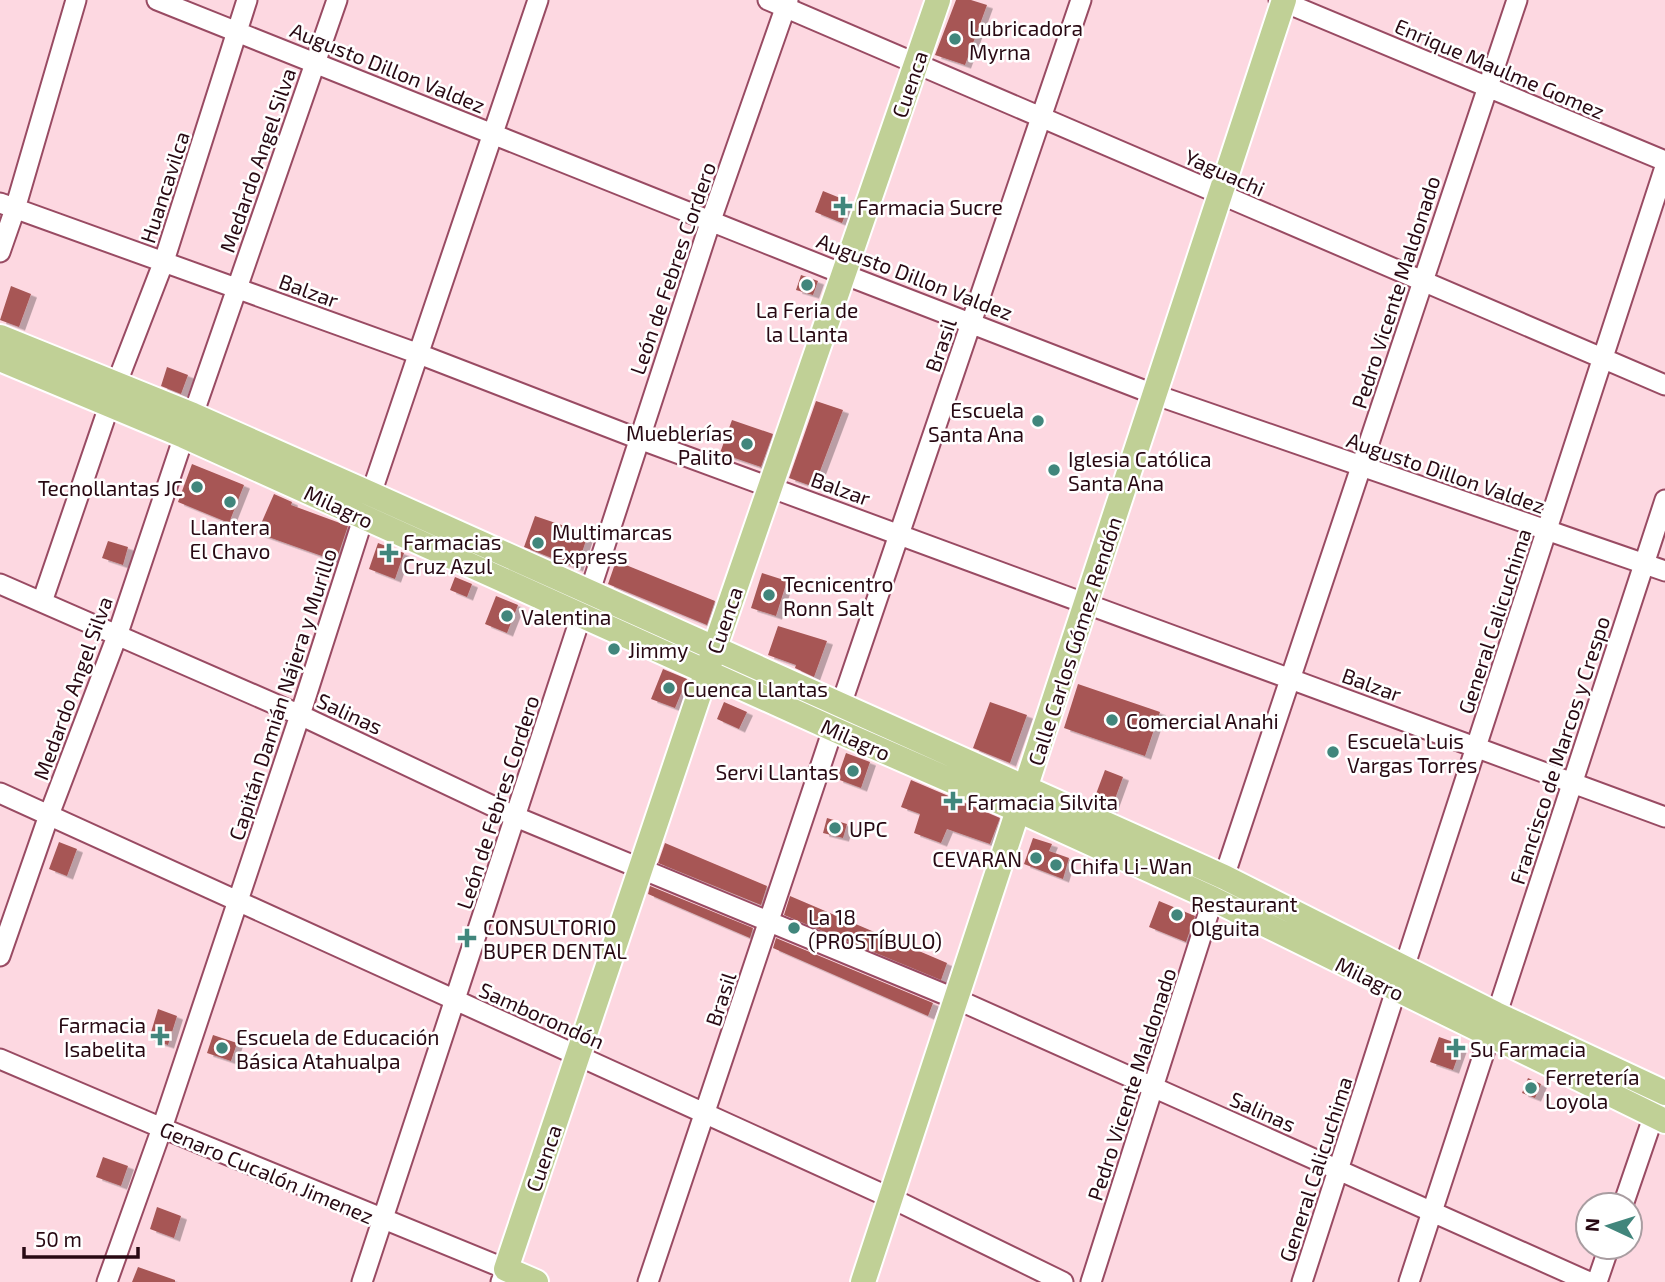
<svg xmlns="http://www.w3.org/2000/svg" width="1665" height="1282" font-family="'Exo 2',sans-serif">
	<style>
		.building { fill: #a75655; filter: url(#shadow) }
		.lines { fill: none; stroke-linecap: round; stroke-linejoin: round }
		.minor-casing { stroke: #994b63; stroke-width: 23 }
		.major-casing { stroke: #fff; stroke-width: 28 }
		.minor { stroke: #fff; stroke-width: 19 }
		.major { stroke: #c0d096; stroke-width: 24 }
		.poi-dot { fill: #41867c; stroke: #fff; stroke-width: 2.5 }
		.labels { text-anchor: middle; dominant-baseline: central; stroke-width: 5; stroke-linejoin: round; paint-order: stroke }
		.poi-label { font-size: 21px; fill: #280913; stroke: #fff; text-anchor: start }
		.street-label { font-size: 21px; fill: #280913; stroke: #fff }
	</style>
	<defs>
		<filter id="shadow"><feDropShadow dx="6" dy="3.5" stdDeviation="0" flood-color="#0004"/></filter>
	</defs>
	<rect width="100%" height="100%" fill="#fdd8e1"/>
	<path class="building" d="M956 0H971L987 5 965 65 935 55Z
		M823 191 850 202 842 223 815 212Z
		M801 275 818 281 813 295 796 290Z
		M11 286 31 294 19 327 0 320Z
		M167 367 188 375 181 394 161 386Z
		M816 401 843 410 814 487 789 478Z
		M732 420 773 434 761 467 720 453Z
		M192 464 244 485 229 523 178 502Z
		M274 494 292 502 291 505 348 526 336 561 257 533Z
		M535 516 588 534 577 568 524 547Z
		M108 541 128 547 123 565 102 558Z
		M378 543 404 553 395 579 369 569Z
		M616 561 715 601 707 625 608 584Z
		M762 573 787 581 776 616 751 608Z
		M455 577 472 584 467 597 450 590Z
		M496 596 518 605 507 633 485 624Z
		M778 626 827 641 814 677 795 668 796 665 768 655Z
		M663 669 687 679 675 708 651 699Z
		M1078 684 1160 712 1145 756 1064 728Z
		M724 702 747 712 739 729 717 719Z
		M990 702 1027 715 1010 763 973 748Z
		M846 753 870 762 861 788 837 779Z
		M1105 770 1123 777 1111 810 1093 802Z
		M911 780 1000 818 990 844 947 829 941 843 914 833 920 814 901 807Z
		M827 818 847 824 843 838 823 833Z
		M1033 838 1052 844 1049 851 1069 858 1063 879 1024 864Z
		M59 842 77 849 67 876 49 869Z
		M665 843 767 886 761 905 658 863Z
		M650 886 753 928 750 938 648 894Z
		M790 896 947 963 941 980 784 915Z
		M1159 901 1195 916 1186 942 1149 927Z
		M776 938 933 1003 928 1016 773 948Z
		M158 1009 177 1016 168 1045 149 1039Z
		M213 1035 237 1043 231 1061 207 1053Z
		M1439 1037 1462 1045 1453 1070 1430 1062Z
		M1528 1078 1541 1084 1535 1098 1522 1093Z
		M103 1157 128 1166 121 1186 96 1177Z
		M157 1207 181 1216 174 1238 150 1229Z
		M138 1267 175 1280V1282H132Z"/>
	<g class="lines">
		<defs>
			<path id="minor" d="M157 0 843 274 1156 395 1665 571
				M768 0 1665 385
				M1279 0 1665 161
				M0 203 419 354 639 439 1665 817
				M0 252 15 209 76 0
				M116 385 164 261 247 0
				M193 415 337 0
				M0 584 300 715 516 817 956 999 1589 1282
				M590 591 711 220 788 0
				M42 602 109 406
				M841 705 1081 0
				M0 793 891 1198 1063 1282
				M1224 877 1517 0
				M0 956 49 815 117 636 184 436
				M1404 968 1665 167
				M0 1059 162 1128 506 1269 501 1282
				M1623 1205 1658 1103
				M107 1282 162 1128 300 715 371 494 538 0
				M362 1282 581 616
				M648 1282 833 729
				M1091 1282 1213 899
				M1302 1282 1396 990
				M1409 1282 1665 500
				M1597 1282 1609 1247"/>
			<path id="major" d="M0 337 193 415 371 494 1224 877 1496 1014 1665 1093
				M0 359 184 436 833 729 1018 810 1213 899 1665 1121
				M536 1282 506 1269 715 647 938 0
				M863 1282 1284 0"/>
		</defs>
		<use href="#minor" class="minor-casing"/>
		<use href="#major" class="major-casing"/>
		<use href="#minor" class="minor"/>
		<use href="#major" class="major"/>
	</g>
	<g class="poi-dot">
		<circle cx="955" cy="39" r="7"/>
		<path d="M839.5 195.5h7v7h7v7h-7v7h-7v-7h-7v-7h7z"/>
		<circle cx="807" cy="285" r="7"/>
		<circle cx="1038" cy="421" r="7"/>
		<circle cx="747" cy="444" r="7"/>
		<circle cx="1054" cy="470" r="7"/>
		<circle cx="197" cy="487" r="7"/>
		<circle cx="230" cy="502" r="7"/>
		<circle cx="538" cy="543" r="7"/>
		<path d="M385.5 542.5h7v7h7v7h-7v7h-7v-7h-7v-7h7z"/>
		<circle cx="769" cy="595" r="7"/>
		<circle cx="507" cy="616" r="7"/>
		<circle cx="614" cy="649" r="7"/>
		<circle cx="669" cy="688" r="7"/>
		<circle cx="1112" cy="720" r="7"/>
		<circle cx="1333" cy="752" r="7"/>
		<circle cx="853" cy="771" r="7"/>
		<path d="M949.5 790.5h7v7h7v7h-7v7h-7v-7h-7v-7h7z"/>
		<circle cx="835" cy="828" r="7"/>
		<circle cx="1036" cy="858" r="7"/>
		<circle cx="1056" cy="865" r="7"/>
		<circle cx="1177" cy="915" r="7"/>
		<circle cx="794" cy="928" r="7"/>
		<path d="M463.5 927.5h7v7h7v7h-7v7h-7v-7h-7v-7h7z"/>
		<path d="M156.5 1025.5h7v7h7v7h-7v7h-7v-7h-7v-7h7z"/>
		<circle cx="222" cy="1048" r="7"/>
		<path d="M1452.5 1037.5h7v7h7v7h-7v7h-7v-7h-7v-7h7z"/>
		<circle cx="1531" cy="1088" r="7"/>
	</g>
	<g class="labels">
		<g class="poi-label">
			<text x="969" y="27">Lubricadora<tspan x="969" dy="24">Myrna</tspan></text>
			<text x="857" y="206">Farmacia Sucre</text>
			<text x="807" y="309" text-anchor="middle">La Feria de<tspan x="807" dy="24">la Llanta</tspan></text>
			<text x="1024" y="409" text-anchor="end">Escuela<tspan x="1024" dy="24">Santa Ana</tspan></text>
			<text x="733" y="432" text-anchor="end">Mueblerías<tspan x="733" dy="24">Palito</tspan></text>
			<text x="1068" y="458">Iglesia Católica<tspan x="1068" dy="24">Santa Ana</tspan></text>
			<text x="183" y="487" text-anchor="end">Tecnollantas JC</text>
			<text x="230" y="526" text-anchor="middle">Llantera<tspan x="230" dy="24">El Chavo</tspan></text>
			<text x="552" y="531">Multimarcas<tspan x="552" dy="24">Express</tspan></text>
			<text x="403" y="541">Farmacias<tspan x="403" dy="24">Cruz Azul</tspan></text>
			<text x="783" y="583">Tecnicentro<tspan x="783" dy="24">Ronn Salt</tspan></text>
			<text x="521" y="616">Valentina</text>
			<text x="628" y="649">Jimmy</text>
			<text x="683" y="688">Cuenca Llantas</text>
			<text x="1126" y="720">Comercial Anahi</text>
			<text x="1347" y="740">Escuela Luis<tspan x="1347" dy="24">Vargas Torres</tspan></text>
			<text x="839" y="771" text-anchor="end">Servi Llantas</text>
			<text x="967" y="801">Farmacia Silvita</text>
			<text x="849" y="828">UPC</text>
			<text x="1022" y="858" text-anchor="end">CEVARAN</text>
			<text x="1070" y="865">Chifa Li-Wan</text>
			<text x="1191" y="903">Restaurant<tspan x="1191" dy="24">Olguita</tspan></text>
			<text x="808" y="916">La 18<tspan x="808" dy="24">(PROSTÍBULO)</tspan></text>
			<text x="483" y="926">CONSULTORIO<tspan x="483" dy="24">BUPER DENTAL</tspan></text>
			<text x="146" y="1024" text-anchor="end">Farmacia<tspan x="146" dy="24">Isabelita</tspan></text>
			<text x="236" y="1036">Escuela de Educación<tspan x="236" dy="24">Básica Atahualpa</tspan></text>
			<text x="1470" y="1048">Su Farmacia</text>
			<text x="1545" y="1076">Ferretería<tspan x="1545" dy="24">Loyola</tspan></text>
		</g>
		<g class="street-label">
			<text transform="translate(388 67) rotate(22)">Augusto Dillon Valdez</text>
			<text transform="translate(1500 68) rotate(23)">Enrique Maulme Gomez</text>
			<text transform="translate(909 84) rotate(-71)">Cuenca</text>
			<text transform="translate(257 160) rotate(-71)">Medardo Angel Silva</text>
			<text transform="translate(1225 172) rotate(24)">Yaguachi</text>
			<text transform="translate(164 187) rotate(-72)">Huancavilca</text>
			<text transform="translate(672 268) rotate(-71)">León de Febres Cordero</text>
			<text transform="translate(915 276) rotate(21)">Augusto Dillon Valdez</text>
			<text transform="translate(309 290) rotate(20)">Balzar</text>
			<text transform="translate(1395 292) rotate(-72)">Pedro Vicente Maldonado</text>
			<text transform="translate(940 345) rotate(-71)">Brasil</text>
			<text transform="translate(1446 472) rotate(19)">Augusto Dillon Valdez</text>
			<text transform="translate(841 488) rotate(20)">Balzar</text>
			<text transform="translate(339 506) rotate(25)">Milagro</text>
			<text transform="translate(724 620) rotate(-71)">Cuenca</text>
			<text transform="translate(1494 621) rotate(-72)">General Calicuchima</text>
			<text transform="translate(1074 641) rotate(-72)">Calle Carlos Gómez Rendón</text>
			<text transform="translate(1372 684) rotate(20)">Balzar</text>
			<text transform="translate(72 688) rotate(-70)">Medardo Angel Silva</text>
			<text transform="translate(282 694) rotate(-72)">Capitán Damián Nájera y Murillo</text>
			<text transform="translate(350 713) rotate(25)">Salinas</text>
			<text transform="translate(856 739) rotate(24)">Milagro</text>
			<text transform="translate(1559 750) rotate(-72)">Francisco de Marcos y Crespo</text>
			<text transform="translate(497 802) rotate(-72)">León de Febres Cordero</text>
			<text transform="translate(1370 978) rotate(26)">Milagro</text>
			<text transform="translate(720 999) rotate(-72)">Brasil</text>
			<text transform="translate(542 1015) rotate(24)">Samborondón</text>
			<text transform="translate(1131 1084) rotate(-72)">Pedro Vicente Maldonado</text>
			<text transform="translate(1263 1111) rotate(24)">Salinas</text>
			<text transform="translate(543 1158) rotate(-71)">Cuenca</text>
			<text transform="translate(1315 1169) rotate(-72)">General Calicuchima</text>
			<text transform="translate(267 1172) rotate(23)">Genaro Cucalón Jimenez</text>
		</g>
	</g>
	<g transform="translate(1609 1226) rotate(274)"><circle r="33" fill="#ffffff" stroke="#a99da1" stroke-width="2"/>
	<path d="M0-5L12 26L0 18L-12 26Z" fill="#41867c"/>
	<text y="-10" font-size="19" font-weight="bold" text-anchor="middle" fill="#280913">N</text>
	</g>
	<path d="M24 1247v10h114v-10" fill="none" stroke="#280913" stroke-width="3.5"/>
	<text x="35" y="1247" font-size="21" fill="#280913" stroke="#ffffff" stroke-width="5" paint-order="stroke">50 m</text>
</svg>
